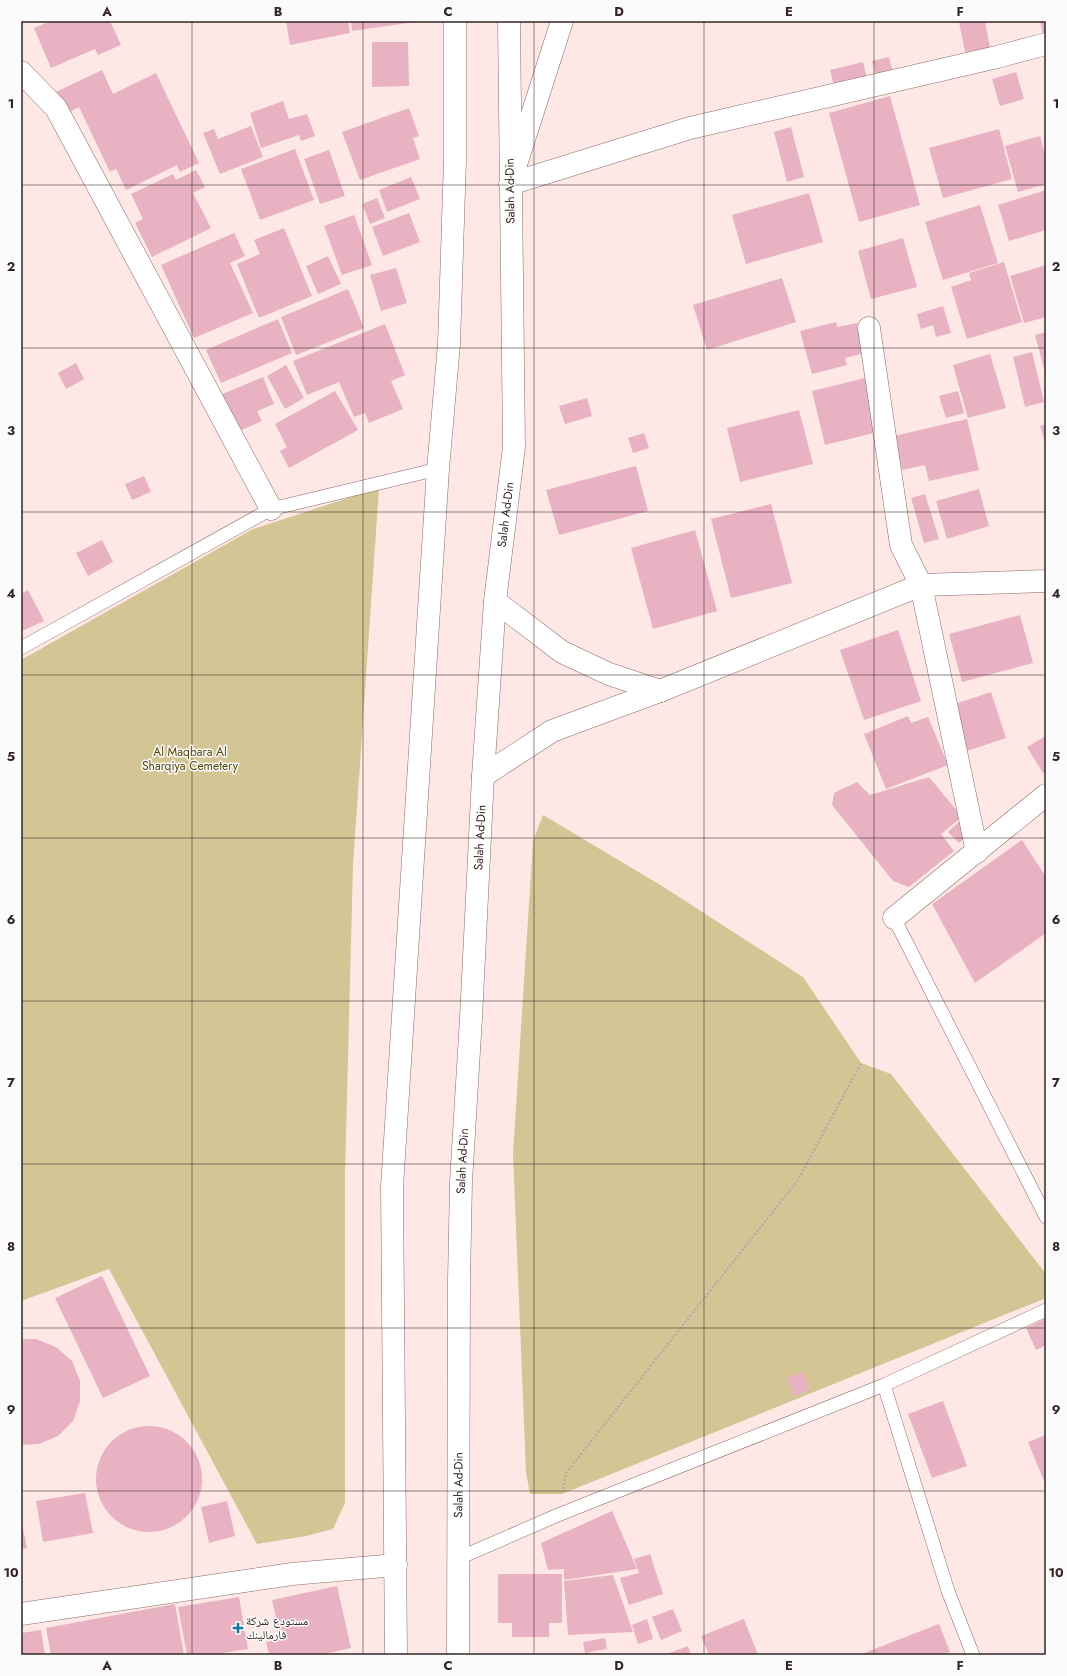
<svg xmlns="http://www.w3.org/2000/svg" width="1067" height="1676" font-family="Jost,'Noto Naskh Arabic',sans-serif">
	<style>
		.green { fill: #d4c595 }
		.building { fill: #e8b2c3 }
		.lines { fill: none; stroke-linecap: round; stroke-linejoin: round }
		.service-casing { stroke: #896b65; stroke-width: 14 }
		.minor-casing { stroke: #896b65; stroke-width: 23 }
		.tertiary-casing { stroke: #896b65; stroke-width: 23 }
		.trunk-casing { stroke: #896b65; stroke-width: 23 }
		.path { stroke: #bca9a6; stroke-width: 2.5; stroke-dasharray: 2 2; stroke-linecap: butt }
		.service { stroke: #fff; stroke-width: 13 }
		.minor { stroke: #fff; stroke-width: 22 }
		.tertiary { stroke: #fff; stroke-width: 22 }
		.trunk { stroke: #fff; stroke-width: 22 }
		.grid { fill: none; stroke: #332624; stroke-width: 1; stroke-opacity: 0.55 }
		.poi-dot { fill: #0e7aa4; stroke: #fbfbfb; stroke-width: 1.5 }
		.labels { text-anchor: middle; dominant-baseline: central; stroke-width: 3; stroke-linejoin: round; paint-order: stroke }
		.street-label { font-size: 12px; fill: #332624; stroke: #fbfbfb }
		.park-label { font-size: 12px; fill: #554506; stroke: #fbfbfb }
		.poi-label { font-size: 12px; fill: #332624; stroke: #fbfbfb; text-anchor: start }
		.neatline { fill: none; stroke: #332624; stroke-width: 1.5 }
		.grid-label { font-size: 13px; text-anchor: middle; font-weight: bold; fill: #332624 }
	</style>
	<rect width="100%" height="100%" fill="#fee8e5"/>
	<path class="green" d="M379 488 353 865 345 1174V1503L333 1529 306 1536 257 1544 109 1269 21 1301V660L253 529Z
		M543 815 662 886 803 977 861 1063 891 1074 1046 1274V1298L562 1494H530L526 1472 513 1154 533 841Z"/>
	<path class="building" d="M51 21H110L121 45 98 55 95 49 51 68 34 28Z
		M286 21H348L350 33 290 45Z
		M351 21H415V22L352 31Z
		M964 21H985L990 48 965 52 959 22Z
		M1040 21H1046V35H1043Z
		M372 42H408L409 86 372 87Z
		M889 57 893 73 876 77 872 61Z
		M863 62 867 79 834 86 830 70Z
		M102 70 113 94 156 73 199 163 180 172 177 165 126 190 116 169 110 172 79 107 64 115 54 93Z
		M1016 72 1024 99 1000 106 992 79Z
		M890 96 920 205 859 222 829 113Z
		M283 101 289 119 307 114 315 136 301 141 299 135 261 148 250 113Z
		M409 108 419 136 413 138 420 159 360 180 342 132Z
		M251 126 263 157 220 174 203 133 214 129 218 139Z
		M791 127 804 177 787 182 774 132Z
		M999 129 1012 179 943 198 929 148Z
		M1040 136 1046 159V184L1018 192 1005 146Z
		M295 149 314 200 260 220 241 169Z
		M329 150 345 196 320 204 304 159Z
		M196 170 205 187 193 193 211 228 152 257 135 223 143 219 131 194 173 174 176 180Z
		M411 177 420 199 387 212 379 190Z
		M1046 190V230L1009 241 998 205Z
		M809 193 823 242 746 264 732 215Z
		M377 198 385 218 370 224 362 204Z
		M980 205 998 263 943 280 925 222Z
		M409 213 420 242 383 256 372 227Z
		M354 215 372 265 342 275 324 226Z
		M284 228 312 296 259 318 237 264 260 254 254 240Z
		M234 233 245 256 230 263 253 313 194 338 161 265Z
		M903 238 917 287 871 299 858 251Z
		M328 256 341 284 318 294 306 266Z
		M1004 262 1022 322 967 339 951 287 971 280 969 273Z
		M1046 265V317L1024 323 1010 276Z
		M396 268 407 303 381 311 370 275Z
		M782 278 796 322 707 350 693 305Z
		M348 289 364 328 296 355 281 317Z
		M943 306 951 333 936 337 933 325 921 329 917 314Z
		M278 319 292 353 221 383 206 350Z
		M836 322 837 327 858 323 865 353 845 358 847 365 812 374 800 331Z
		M385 324 405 375 391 381 403 409 369 423 365 413 354 417 339 382 307 395 293 361Z
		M1046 332V376L1035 335Z
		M1032 352 1044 402 1025 407 1013 357Z
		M990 354 1006 408 968 418 953 365Z
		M76 363 84 379 66 389 58 373Z
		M286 365 304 398 285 409 267 376Z
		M263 377 274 404 257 411 262 421 237 432 220 395Z
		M865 378 878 432 825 445 812 391Z
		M335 391 358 430 289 468 280 451 287 447 275 424Z
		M958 391 964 413 946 418 939 396Z
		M587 398 592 416 565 424 559 406Z
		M799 410 813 464 740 482 727 428Z
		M967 419 979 470 929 481 925 465 902 470 894 436Z
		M1046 424V446L1040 426Z
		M644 433 649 448 633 453 628 438Z
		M636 466 648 511 559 535 546 490Z
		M144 476 151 492 132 500 125 484Z
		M979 489 989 526 947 539 936 501Z
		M925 494 939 539 924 543 911 498Z
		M771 504 792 583 731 598 711 519Z
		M695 530 717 611 653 629 631 548Z
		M102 540 113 562 88 576 76 553Z
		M28 590 44 621 22 631 21 628V594Z
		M1020 615 1033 663 962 682 949 634Z
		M898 630 921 701 864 720 840 650Z
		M991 692 1006 738 967 751 952 705Z
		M908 716 911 723 928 717 948 765 886 789 864 734Z
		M1046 736V771L1043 773 1027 747Z
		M929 777 962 817 941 834 954 851 909 887 893 881 832 805 834 793 857 782 870 795Z
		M961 820 972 832 959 843 948 832Z
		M1022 840 1046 877V933L975 983 932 904Z
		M102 1276 150 1376 103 1398 55 1298Z
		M1046 1318V1345L1036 1350 1026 1328Z
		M21 1339H36L56 1347 72 1361 80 1381V1401L73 1421 58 1436 39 1444 21 1445Z
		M803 1372 810 1390 794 1396 787 1378Z
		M943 1401 967 1466 932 1478 908 1414Z
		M96 1479a53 53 0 1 1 106 0a53 53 0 1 1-106 0Z
		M1046 1435V1486L1028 1442Z
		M85 1493 93 1533 43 1542 36 1501Z
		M227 1501 235 1536 209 1543 201 1507Z
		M612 1511 637 1569 564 1580V1569L548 1570 541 1543Z
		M21 1519 27 1548 21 1549Z
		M650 1554 663 1594 629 1605 620 1578 639 1573 634 1559Z
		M498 1574H562V1623H549V1637H512V1623H498Z
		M613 1575 633 1632 568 1635 564 1581Z
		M337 1586 351 1648 320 1655H269L266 1642 281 1639 272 1600Z
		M239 1597 248 1649 212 1655H187L178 1607Z
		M175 1604 184 1655H51L46 1628Z
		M673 1609 682 1631 661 1640 652 1617Z
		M647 1619 653 1639 638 1644 632 1625Z
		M744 1619 758 1655H709L701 1636Z
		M939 1624 950 1652 943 1655H865L864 1653Z
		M41 1630 45 1655H21V1633Z
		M605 1638 607 1649 585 1653 583 1642Z
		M688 1646 691 1655H664Z"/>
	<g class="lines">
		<defs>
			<path id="service" d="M21 648 271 509 438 469
				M894 918 1046 1217
				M884 1385 948 1591 973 1655
				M459 1558 558 1515 884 1385 1046 1310"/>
			<path id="minor" d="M21 72 56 108 271 509
				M512 177 562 21
				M510 184 690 128 997 57 1046 44
				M869 328 901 545 921 585 977 852
				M660 691 921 585 1046 581
				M894 918 1046 795"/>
			<path id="tertiary" d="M21 1614 292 1574 396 1565"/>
			<g id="trunk">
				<path d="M495 601 562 652 609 674 660 691"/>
				<path d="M483 776 552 731 660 691"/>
				<path d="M396 1655 392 1187 438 469 449 344 455 159V21"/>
				<path id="s1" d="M458 1655 459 1280 461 1182 471 1018 483 776 495 601 514 447 509 21"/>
			</g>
		</defs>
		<use href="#service" class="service-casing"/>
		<use href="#minor" class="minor-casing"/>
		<use href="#tertiary" class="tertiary-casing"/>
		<use href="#trunk" class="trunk-casing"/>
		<path class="path" d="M563 1489 566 1473 798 1180 861 1063"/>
		<use href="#service" class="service"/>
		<use href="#minor" class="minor"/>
		<use href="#tertiary" class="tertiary"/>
		<use href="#trunk" class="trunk"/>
	</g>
	<path class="grid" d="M192 21V1655M363 21V1655M534 21V1655M704 21V1655M874 21V1655M21 185H1046M21 348H1046M21 512H1046M21 675H1046M21 838H1046M21 1001H1046M21 1164H1046M21 1328H1046M21 1491H1046"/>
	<path class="poi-dot" d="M236 1622h4v4h4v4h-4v4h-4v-4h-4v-4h4z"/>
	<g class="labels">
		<g class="street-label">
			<text transform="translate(510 191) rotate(-91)">Salah Ad-Din</text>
			<text stroke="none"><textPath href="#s1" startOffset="1142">Salah Ad-Din</textPath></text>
			<text stroke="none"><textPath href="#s1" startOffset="818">Salah Ad-Din</textPath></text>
			<text stroke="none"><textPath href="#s1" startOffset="494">Salah Ad-Din</textPath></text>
			<text stroke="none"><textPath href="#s1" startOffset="170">Salah Ad-Din</textPath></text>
		</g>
		<g class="park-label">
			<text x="190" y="752">Al Maqbara Al<tspan x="190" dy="14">Sharqiya Cemetery</tspan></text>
		</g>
		<g class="poi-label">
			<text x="246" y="1621">مستودع شركة<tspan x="246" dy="14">فارمالينك</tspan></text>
		</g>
	</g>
	<rect width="1067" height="1676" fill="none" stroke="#fbfbfb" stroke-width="44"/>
	<rect x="22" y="22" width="1023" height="1632" class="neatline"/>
	<g class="grid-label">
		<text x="107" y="16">A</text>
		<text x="278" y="16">B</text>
		<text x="448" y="16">C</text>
		<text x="619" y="16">D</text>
		<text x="789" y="16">E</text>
		<text x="960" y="16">F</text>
		<text x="11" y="108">1</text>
		<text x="1056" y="108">1</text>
		<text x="11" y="271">2</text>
		<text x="1056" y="271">2</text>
		<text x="11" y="435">3</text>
		<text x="1056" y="435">3</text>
		<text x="11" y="598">4</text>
		<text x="1056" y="598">4</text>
		<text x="11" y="761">5</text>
		<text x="1056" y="761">5</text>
		<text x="11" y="924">6</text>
		<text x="1056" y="924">6</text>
		<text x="11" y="1087">7</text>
		<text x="1056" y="1087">7</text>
		<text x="11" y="1251">8</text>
		<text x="1056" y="1251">8</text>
		<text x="11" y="1414">9</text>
		<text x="1056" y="1414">9</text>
		<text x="11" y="1577">10</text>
		<text x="1056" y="1577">10</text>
		<text x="107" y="1670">A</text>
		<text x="278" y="1670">B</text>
		<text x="448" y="1670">C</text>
		<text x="619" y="1670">D</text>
		<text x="789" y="1670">E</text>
		<text x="960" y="1670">F</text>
	</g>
</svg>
